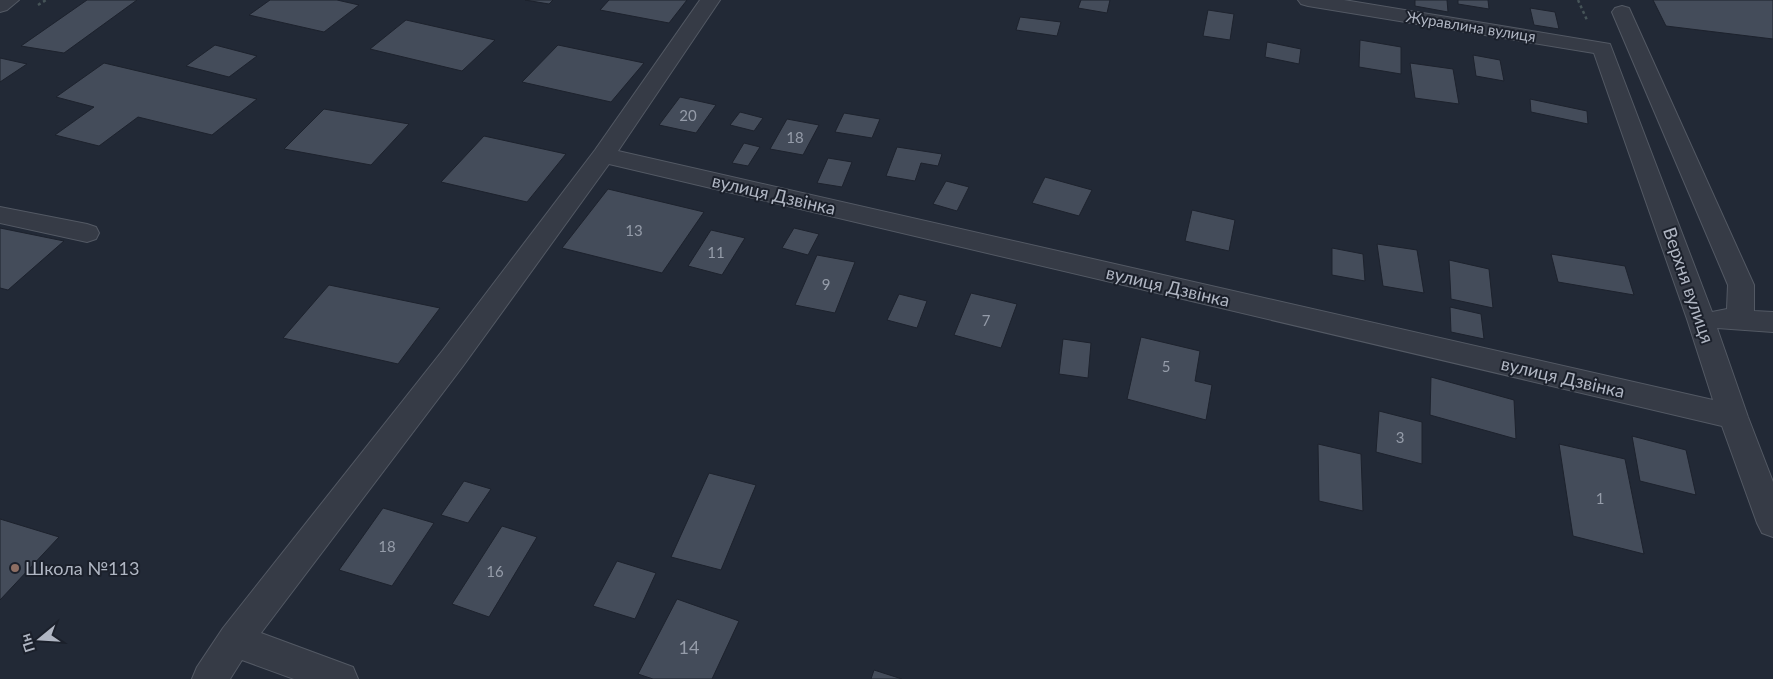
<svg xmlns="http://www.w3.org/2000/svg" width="1773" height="679" font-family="Lato,sans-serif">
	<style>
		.building { fill: #444c5a; stroke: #1d222d }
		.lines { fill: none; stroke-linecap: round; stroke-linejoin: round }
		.minor-casing { stroke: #535964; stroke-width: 2 }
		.path { stroke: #465458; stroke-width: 2.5; stroke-dasharray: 3 3; stroke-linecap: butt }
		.minor { fill: #363b46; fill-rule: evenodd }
		.education-dot { fill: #8d6e63; stroke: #1b202b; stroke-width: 2 }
		.labels { text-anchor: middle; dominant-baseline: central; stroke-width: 4; stroke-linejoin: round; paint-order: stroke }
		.far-street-label { font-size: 15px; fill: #b0b6c3; stroke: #1b202b }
		.number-label { font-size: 15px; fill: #959ca9 }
		.street-label { font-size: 18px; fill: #b0b6c3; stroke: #1b202b }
		.poi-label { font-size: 18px; fill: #b0b6c3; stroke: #1b202b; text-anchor: start }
		.near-number-label { font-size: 18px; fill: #959ca9 }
	</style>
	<rect width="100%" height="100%" fill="#222936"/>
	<path class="building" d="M87 0H137L64 53 21 46Z
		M270 0H337L359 5 324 32 249 15Z
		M525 0H553L549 4Z
		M609 0H687L669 23 600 10Z
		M1081 0H1110L1107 13 1078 8Z
		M1415 0H1447L1448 12 1415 6Z
		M1458 0H1488L1489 9 1458 4Z
		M1653 0H1773V39L1666 26Z
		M1530 8 1555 12 1559 29 1534 25Z
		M1208 10 1234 14 1230 40 1203 36Z
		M1020 17 1061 22 1057 36 1016 30Z
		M406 20 495 40 462 71 370 49Z
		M1360 40 1401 47V74L1359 67Z
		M1267 42 1301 49 1299 64 1265 57Z
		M215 45 257 56 229 77 186 66Z
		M558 45 644 63 611 102 522 82Z
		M1473 55 1500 60 1504 81 1476 76Z
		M0 58 27 64 0 82Z
		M104 63 257 99 212 135 138 117 99 146 55 135 94 107 56 97Z
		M1410 63 1453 69 1459 104 1415 98Z
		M680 97 716 105 696 133 659 125Z
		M1530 99 1587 111 1588 124 1531 112Z
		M324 109 409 124 371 165 284 149Z
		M740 112 763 118 754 131 730 125Z
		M844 113 880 119 872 138 835 132Z
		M787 119 819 125 803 155 770 149Z
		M484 136 566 154 527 202 441 182Z
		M744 143 760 147 748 166 732 163Z
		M897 147 942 154 938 166 921 163 915 181 886 176Z
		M828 158 852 162 842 187 817 183Z
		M1045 177 1092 190 1079 216 1032 203Z
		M946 181 969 187 957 211 933 204Z
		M608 189 704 212 662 273 562 248Z
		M1192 210 1235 220 1229 251 1185 241Z
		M0 228 64 241 8 290 0 288Z
		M794 228 819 234 808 255 782 248Z
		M711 230 745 238 722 275 688 266Z
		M1377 244 1417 250 1424 293 1383 286Z
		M1332 248 1363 254 1365 281 1332 275Z
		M1551 254 1625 266 1634 295 1558 282Z
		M817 255 855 262 835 313 795 305Z
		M1449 260 1489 269 1493 308 1451 299Z
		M329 285 440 308 398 364 283 338Z
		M971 293 1017 304 1001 348 954 335Z
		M899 294 927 301 917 328 887 320Z
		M1450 307 1481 314 1484 339 1451 332Z
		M1141 337 1200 351 1195 381 1212 385 1206 420 1127 399Z
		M1063 339 1091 343 1088 378 1059 374Z
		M1431 377 1514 400 1516 439 1430 415Z
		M1379 411 1422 422V464L1376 452Z
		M1632 436 1686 450 1696 495 1640 481Z
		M1318 444 1361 454 1363 511 1319 501Z
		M1559 444 1625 459 1644 554 1573 536Z
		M709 473 756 485 721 570 671 557Z
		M464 481 491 489 468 523 441 515Z
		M383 508 434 523 392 586 339 570Z
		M0 519 59 537 0 600Z
		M502 526 537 537 489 617 452 604Z
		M617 561 656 573 635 619 593 606Z
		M677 599 739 621 712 679H653L638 674Z
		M874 670 902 679H871Z"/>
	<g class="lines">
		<defs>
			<path id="minor" d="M0 0H19L7 10 0 12Z
				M700 0H720L618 151 1713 400 1687 319 1594 53 1308 6 1301 4 1298 0H1344L1610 44 1712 312 1727 309 1728 285 1612 12 1615 8 1622 6 1629 8 1754 285V311L1773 312V332L1717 328 1748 417 1773 482V537L1762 533 1757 523 1722 426 609 164 463 366 261 633 353 667 358 679H294L242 660 230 679H192L197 667 223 628 443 350 595 150Z
				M0 207 87 224 96 227 99 233 96 239 87 242 0 223Z"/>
		</defs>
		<use href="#minor" class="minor-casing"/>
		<path class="path" d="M1578 0 1587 20
			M38 5 46 0"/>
		<use href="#minor" class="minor"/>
	</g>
	<circle class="education-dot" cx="15" cy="568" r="5"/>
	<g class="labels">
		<g class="far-street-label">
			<text transform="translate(1471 26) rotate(9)">Журавлина вулиця</text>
		</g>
		<g class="number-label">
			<text x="688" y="115">20</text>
			<text x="795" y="137">18</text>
			<text x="634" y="230">13</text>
			<text x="716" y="252">11</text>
			<text x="826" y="284">9</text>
			<text x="986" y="320">7</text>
			<text x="1166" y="366">5</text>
			<text x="1400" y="437">3</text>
			<text x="1600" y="498">1</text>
			<text x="387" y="546">18</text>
			<text x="495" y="571">16</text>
		</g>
		<g class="street-label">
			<text transform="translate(774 194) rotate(13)">вулиця Дзвінка</text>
			<text transform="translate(1689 285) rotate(71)">Верхня вулиця</text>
			<text transform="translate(1168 286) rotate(13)">вулиця Дзвінка</text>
			<text transform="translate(1563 377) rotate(13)">вулиця Дзвінка</text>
		</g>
		<g class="poi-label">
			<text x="25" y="568">Школа №113</text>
		</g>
		<g class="near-number-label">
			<text x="689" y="647">14</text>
		</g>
	</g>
	<g transform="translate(40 639) rotate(252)" stroke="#1b202b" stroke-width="4" paint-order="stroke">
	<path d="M0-4L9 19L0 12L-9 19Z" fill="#b0b6c3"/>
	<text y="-8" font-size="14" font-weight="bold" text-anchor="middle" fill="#b0b6c3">Пн</text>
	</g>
</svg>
